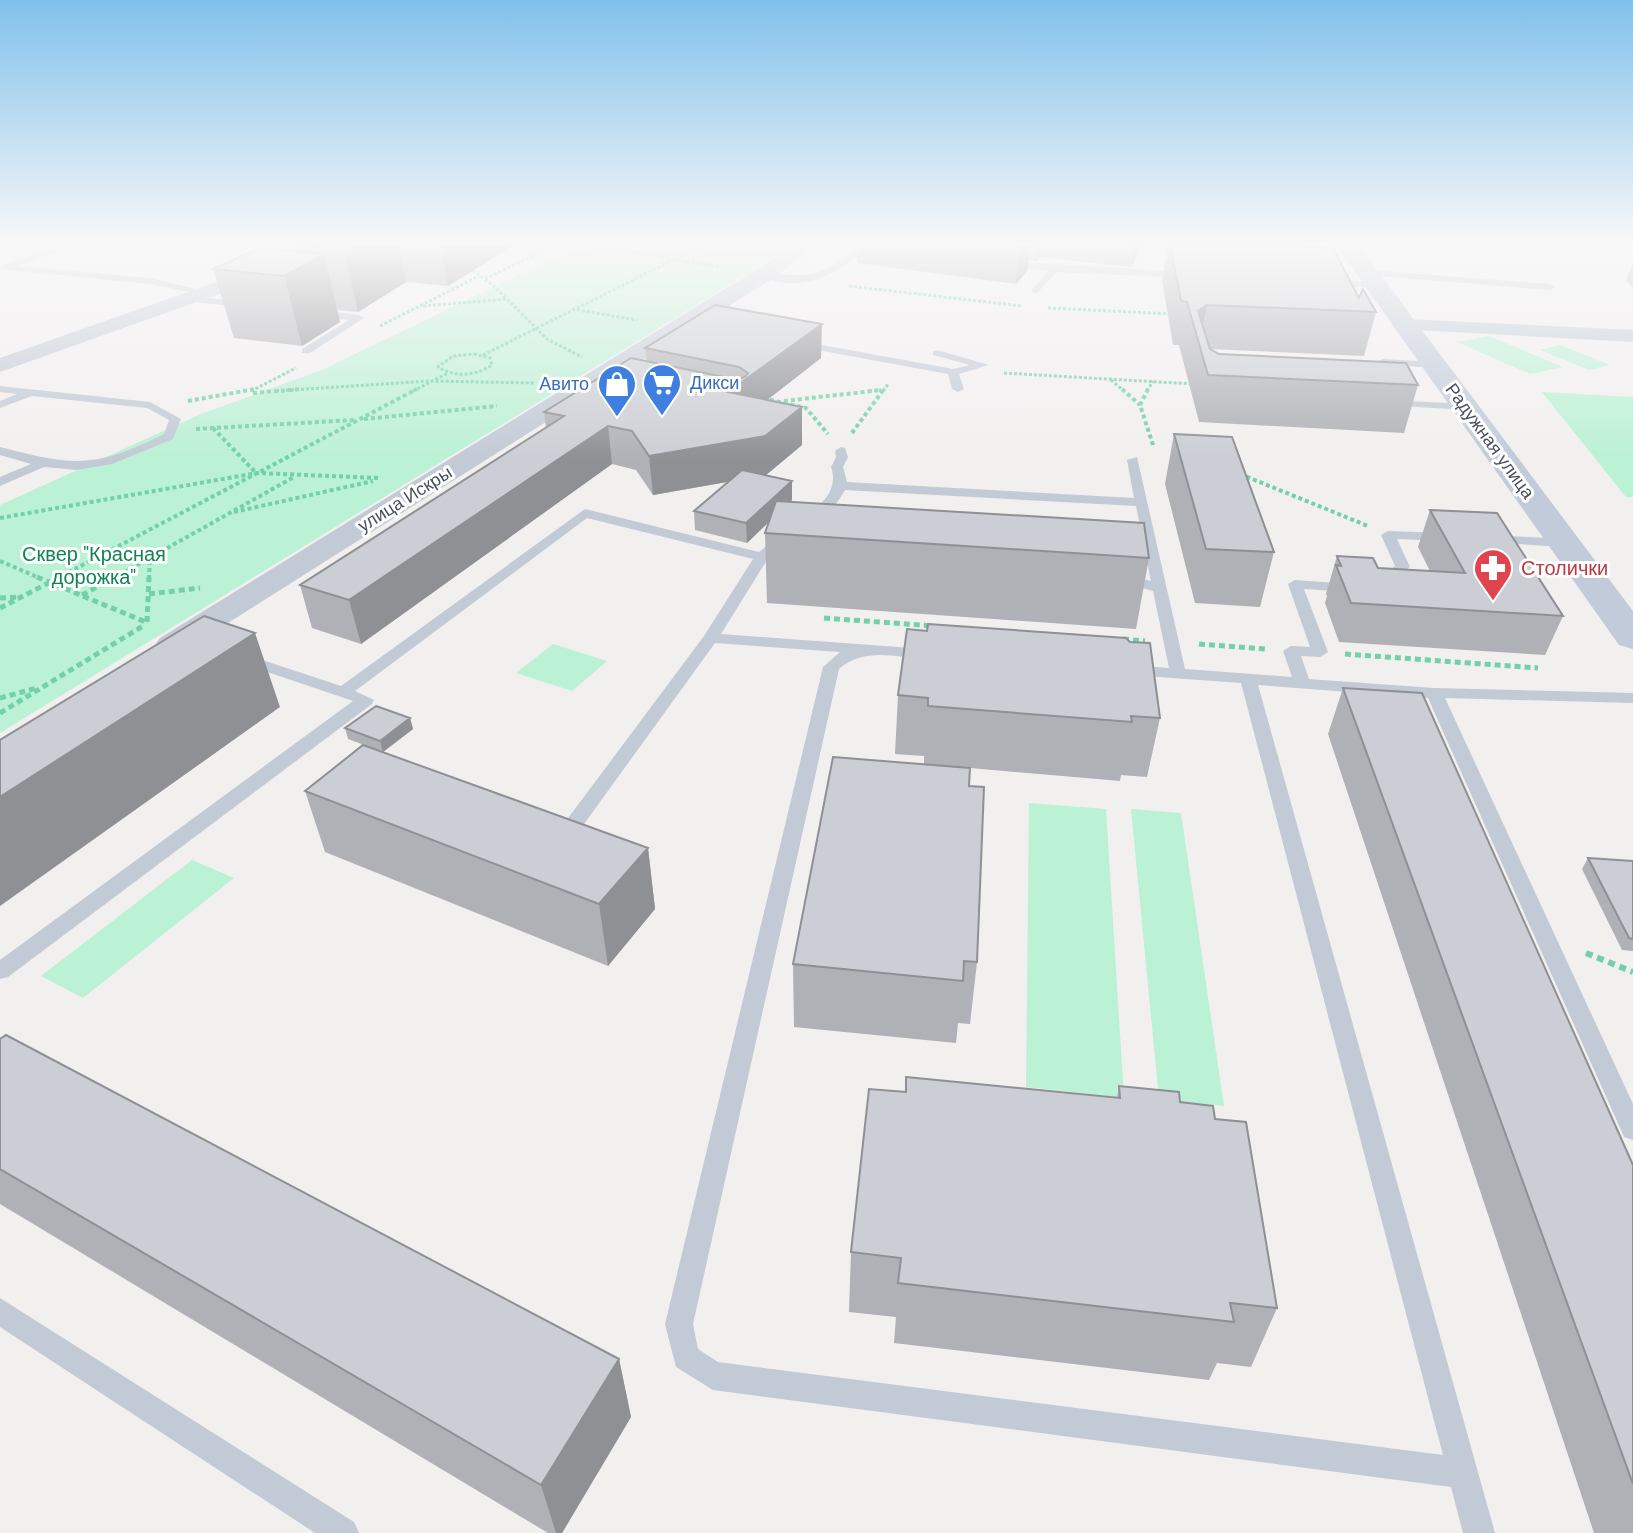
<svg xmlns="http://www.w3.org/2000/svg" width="1633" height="1533" font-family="'DM Sans',sans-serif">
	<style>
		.green { fill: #bbf1d4 }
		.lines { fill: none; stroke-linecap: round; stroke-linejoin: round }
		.path-far3 { stroke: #72d1a8; stroke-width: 3; stroke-dasharray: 3 2; stroke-linecap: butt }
		.path-far2 { stroke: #72d1a8; stroke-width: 4; stroke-dasharray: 4 3; stroke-linecap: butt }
		.path-far1 { stroke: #72d1a8; stroke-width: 5; stroke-dasharray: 6 4; stroke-linecap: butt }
		.path { stroke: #72d1a8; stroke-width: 6; stroke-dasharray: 7 5; stroke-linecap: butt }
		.lane { fill: #c2cad5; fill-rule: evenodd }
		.street { fill: #c2cad5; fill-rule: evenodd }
		.secondary { fill: #c1cbd9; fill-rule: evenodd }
		.wall { fill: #afb1b6 }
		.shaded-wall { fill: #8e9094 }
		.building { fill: #cbced4; stroke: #8e9094; stroke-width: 2 }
		.labels { text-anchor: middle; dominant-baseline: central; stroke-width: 6; stroke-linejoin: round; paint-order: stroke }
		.far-shop-label { font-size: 18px; fill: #366cbe; stroke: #fff; text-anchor: start }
		.far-street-label { font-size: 18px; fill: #46515e; stroke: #fff }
		.park-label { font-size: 20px; fill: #128352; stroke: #fff }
		.health-label { font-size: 20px; fill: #be3a42; stroke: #fff; text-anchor: start }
	</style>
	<rect width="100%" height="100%" fill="#f2efef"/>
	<path class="green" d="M581 245H794L0 733V505L201 414 324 369Z
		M1489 336 1563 367 1530 374 1457 342Z
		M1560 345 1610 365 1589 370 1540 350Z
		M1542 392 1633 397V497H1626Z
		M553 644 607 661 572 691 516 673Z
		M1029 803 1106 809 1124 1098 1026 1087Z
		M1131 809 1181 813 1224 1106 1159 1099Z
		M192 860 234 878 83 998 41 976Z"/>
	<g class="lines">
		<path class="path-far3" d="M588 245 722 267
			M645 245 657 255
			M469 267 495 287 547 339 582 357
			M485 279 555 245
			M849 286 1022 306
			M423 306 507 299
			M1048 308 1174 314
			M572 309 637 320
			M380 326 479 276
			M474 354 490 358 492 365C475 376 456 378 438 367L453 356Z
			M483 355 703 245
			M1004 373 1194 384
			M1111 380 1124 391
			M251 391 296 368
			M276 391 429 381 534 383
			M413 391 448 373
			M869 391 881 390
			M883 391 889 383
			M1147 391 1153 381"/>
		<path class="path-far2" d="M1122 389 1140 405
			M1148 389 1140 405 1153 445
			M253 393 302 389
			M763 398 806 408 828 434
			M188 401 255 389
			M784 401 881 390
			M364 419 497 406
			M213 428 256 473
			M196 429 354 420
			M852 433 884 389
			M1240 474 1368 526
			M234 512 373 481
			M0 518 257 473 379 478
			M0 561 42 579
			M56 579 417 389
			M112 579 294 477
			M149 579 150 557"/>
		<path class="path-far1" d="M37 577 148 623
			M149 594 200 588
			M82 595 115 577
			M0 598 19 597
			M0 608 60 577
			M824 618 934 626
			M147 622 149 577
			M1123 639 1145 641
			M1199 644 1265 649
			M1345 654 1538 668
			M0 698 37 688
			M0 713 143 626"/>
		<path class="path" d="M1586 953 1633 972"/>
		<path class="lane" d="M61 245H74L17 266 150 278 209 292 204 295 150 284 0 269 1 266Z
			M861 245 882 247 878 250 869 248C838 273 800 296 760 275L765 272C814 279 823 276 861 245Z
			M1004 261 1188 272 1193 275 1188 278 1057 272 1036 294 1031 291 1048 271 1007 266Z
			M1368 270 1550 284 1555 287 1550 290 1365 275Z
			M1329 280 1376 282 1381 285 1376 288 1326 285 1324 283Z
			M190 296 248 302 253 305 248 308 187 301 185 299Z
			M317 310 359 315 364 318 310 353H302V349L349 320 313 315V311Z
			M800 341 953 369 970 365 933 355V351L937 350 989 365 959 374 964 389 958 392 952 389 948 374 796 346V342Z
			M1383 359 1435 362 1440 365 1435 368 1379 364 1378 362Z
			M0 386 150 402 181 419 173 439 112 464 76 470 44 467 0 486V477L31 464 0 455V447C74 466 94 469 164 434L169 420 147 408 32 396 0 408V401L17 394 0 392Z
			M1388 400 1466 404 1472 407 1466 410 1384 405 1382 403Z
			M841 447 845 448 848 457 843 467 847 482 1134 498 1127 460 1137 457 1185 669 1292 677 1283 651 1291 646 1310 647 1288 584 1295 580 1350 584 1357 588 1350 592 1304 589 1328 652 1320 657 1301 656 1309 679 1434 688 1633 693V703L1445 698 1633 1104V1140L1624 1137 1621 1130 1428 698 1258 685 1495 1533H1463L1451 1487 713 1390 676 1367 665 1324 823 667 840 652 715 643 571 842 564 843 554 837 704 636 753 559 587 518 355 691 374 700 372 704 8 977 0 979V960L353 701 238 662 236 659 238 656H250L341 686 585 509 759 552 778 537H788V543L767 560 721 634 926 649 934 654 926 659C896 657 863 647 839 669L693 1324 698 1349 718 1362 1443 1455 1241 683 1131 675 1123 670 1131 665 1169 668 1153 591 1117 581 1115 578 1122 574 1151 581 1136 506 845 490C837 504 822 525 805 523V517C822 504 839 490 831 467L836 457 835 451Z
			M1388 531 1445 533 1452 537 1445 541 1397 539 1410 567 1381 587 1374 583 1395 566 1381 535Z
			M1490 535 1564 539 1571 543 1564 547 1485 542 1483 539Z
			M0 1298 354 1522 359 1533H315L0 1327Z"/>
		<path class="street" d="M321 245H348L345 249 0 372V358Z
			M796 245H817L772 279 182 652 171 655 160 652 155 645 160 638Z
			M1405 319 1633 330V342L1398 329 1395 325 1398 321Z"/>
		<path class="secondary" d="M1336 245H1358L1633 611V649L1619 645Z"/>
	</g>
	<path class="wall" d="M279 245H514L448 286 406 282 358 312 337 310 340 322 302 346 234 338 213 269 280 250Z
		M858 245H1142L1131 267 1040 257 1037 261 1029 260 1027 271 1016 284 858 263Z
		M1168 245H1302L1301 247 1376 312 1364 356 1210 349 1219 354 1418 385 1404 433 1199 422 1179 345H1173L1162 280Z
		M1633 263V287L1626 280Z
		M645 348 821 358 767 400 802 407V445L766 475 792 500 790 502 1149 558 1136 629 767 603 765 533 768 522 747 543 695 530 694 511 728 482 653 495 636 470 612 464 361 644 312 628 300 585 546 428 544 412 646 361Z
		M1174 434 1274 552 1260 607 1195 603 1165 484Z
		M1430 510 1563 616 1545 655 1339 642 1325 603 1327 596 1326 594 1337 556 1378 568 1430 571 1418 547Z
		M1343 688 1633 1165V1533H1594L1328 734Z
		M898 695 1160 718 1147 777 1121 775 1120 781 970 768 969 786 977 962 970 1024 958 1023 956 1043 794 1027 793 964 924 764V756L895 754Z
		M410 718 413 729 383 752 348 739 345 728Z
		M305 791 648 848 655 909 608 966 325 852Z
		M1588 858 1633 861V951L1622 950 1582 869Z
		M0 1039 619 1359 631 1417 562 1533H548L0 1204Z
		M1119 1086 1180 1102 1215 1119 1277 1308 1251 1367 1217 1363 1209 1380 894 1343 896 1317 849 1312 851 1252 1117 1098Z"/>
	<path class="shaded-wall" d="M352 245H399L406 282 358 312 344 250Z
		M440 245H514L448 286Z
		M1020 245H1030L1027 271 1016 284Z
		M1038 245H1041L1040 257 1037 261Z
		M1134 245H1142L1131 267Z
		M324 254 340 322 302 346 284 276Z
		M1207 305 1199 344 1198 311Z
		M822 324 821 358 730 429 728 392Z
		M802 407V445L766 475 653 495 649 456Z
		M608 426 612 464 361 644 349 600Z
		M792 481V500L747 543 746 523Z
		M255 633 280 707 0 906V797Z
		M410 718 413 729 383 752 380 741Z
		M648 848 655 909 608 966 599 904Z
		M619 1359 631 1417 562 1533H556L541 1485Z"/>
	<path class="building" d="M298 245H352L344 250Z
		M1170 245H1272L1333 248 1359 298 1363 289 1376 312 1207 305 1198 311 1210 349 1219 354 1406 363 1418 385 1208 375 1187 302 1181 301Z
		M259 248 324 254 284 276 213 269Z
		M715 305 822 324 728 392 802 407 765 436 649 456 632 431 608 426 349 600 300 585 564 416 544 412 631 358 738 380 746 376 748 373 739 367 645 348Z
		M1174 434 1232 437 1274 552 1206 549Z
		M742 470 792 481 746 523 694 511Z
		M776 501 1144 523 1149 558 765 533Z
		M1430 510 1497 513 1563 616 1351 603 1336 565 1341 566 1337 556 1373 558 1378 568 1465 573Z
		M204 616 255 633 0 797V740Z
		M928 624 1126 638 1130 642 1150 643 1160 718 1131 716 1132 722 928 706V698L898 695 907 629 927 631Z
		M1343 688 1422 693 1633 1165V1484Z
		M376 706 410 718 380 741 345 728Z
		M363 745 648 848 599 904 305 791Z
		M833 757 970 768 969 786 984 787 977 962 964 961 963 981 793 964Z
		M1588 858 1633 861V939L1629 938Z
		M6 1035 619 1359 541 1485 0 1169V1039Z
		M906 1077 1120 1098 1119 1086 1179 1092 1180 1102 1213 1106 1215 1119 1246 1122 1277 1308 1230 1303 1234 1322 898 1283 901 1258 851 1252 869 1089 906 1092Z"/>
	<linearGradient id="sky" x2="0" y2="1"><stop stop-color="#81c1eb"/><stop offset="0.53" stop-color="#f9f8f8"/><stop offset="1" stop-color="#f9f8f8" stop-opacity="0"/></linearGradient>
	<rect width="1633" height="460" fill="url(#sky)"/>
	<defs>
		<symbol id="supermarket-pin" viewBox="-11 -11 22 30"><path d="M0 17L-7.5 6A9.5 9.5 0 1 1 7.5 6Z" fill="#3f7fe0" stroke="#fff"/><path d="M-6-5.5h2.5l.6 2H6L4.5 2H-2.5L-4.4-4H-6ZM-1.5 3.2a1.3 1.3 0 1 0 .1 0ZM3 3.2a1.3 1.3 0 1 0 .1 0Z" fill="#fff"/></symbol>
		<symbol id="shop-pin" viewBox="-11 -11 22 30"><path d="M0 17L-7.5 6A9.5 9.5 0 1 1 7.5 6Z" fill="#3f7fe0" stroke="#fff"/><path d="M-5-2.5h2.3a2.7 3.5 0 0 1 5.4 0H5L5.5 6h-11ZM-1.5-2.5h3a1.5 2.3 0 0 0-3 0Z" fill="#fff"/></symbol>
		<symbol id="pharmacy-pin" viewBox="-11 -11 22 30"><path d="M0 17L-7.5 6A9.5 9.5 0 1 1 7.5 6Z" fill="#e0444e" stroke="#fff"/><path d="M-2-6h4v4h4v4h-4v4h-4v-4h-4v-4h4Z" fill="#fff"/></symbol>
	</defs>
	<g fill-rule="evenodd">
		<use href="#supermarket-pin" x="640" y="361" width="44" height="60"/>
		<use href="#shop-pin" x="595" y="362" width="44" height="60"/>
		<use href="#pharmacy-pin" x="1471" y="546" width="44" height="60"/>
	</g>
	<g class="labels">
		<g class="far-shop-label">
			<text x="690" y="383">Дикси</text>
			<text x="589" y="384" text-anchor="end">Авито</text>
		</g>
		<g class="far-street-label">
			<text transform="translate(1490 441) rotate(54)">Радужная улица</text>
			<text transform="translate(405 499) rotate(-32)">улица Искры</text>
		</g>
		<g class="park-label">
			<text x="94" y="554">Сквер "Красная<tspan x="94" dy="23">дорожка"</tspan></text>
		</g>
		<g class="health-label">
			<text x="1521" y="568">Столички</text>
		</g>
	</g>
</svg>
